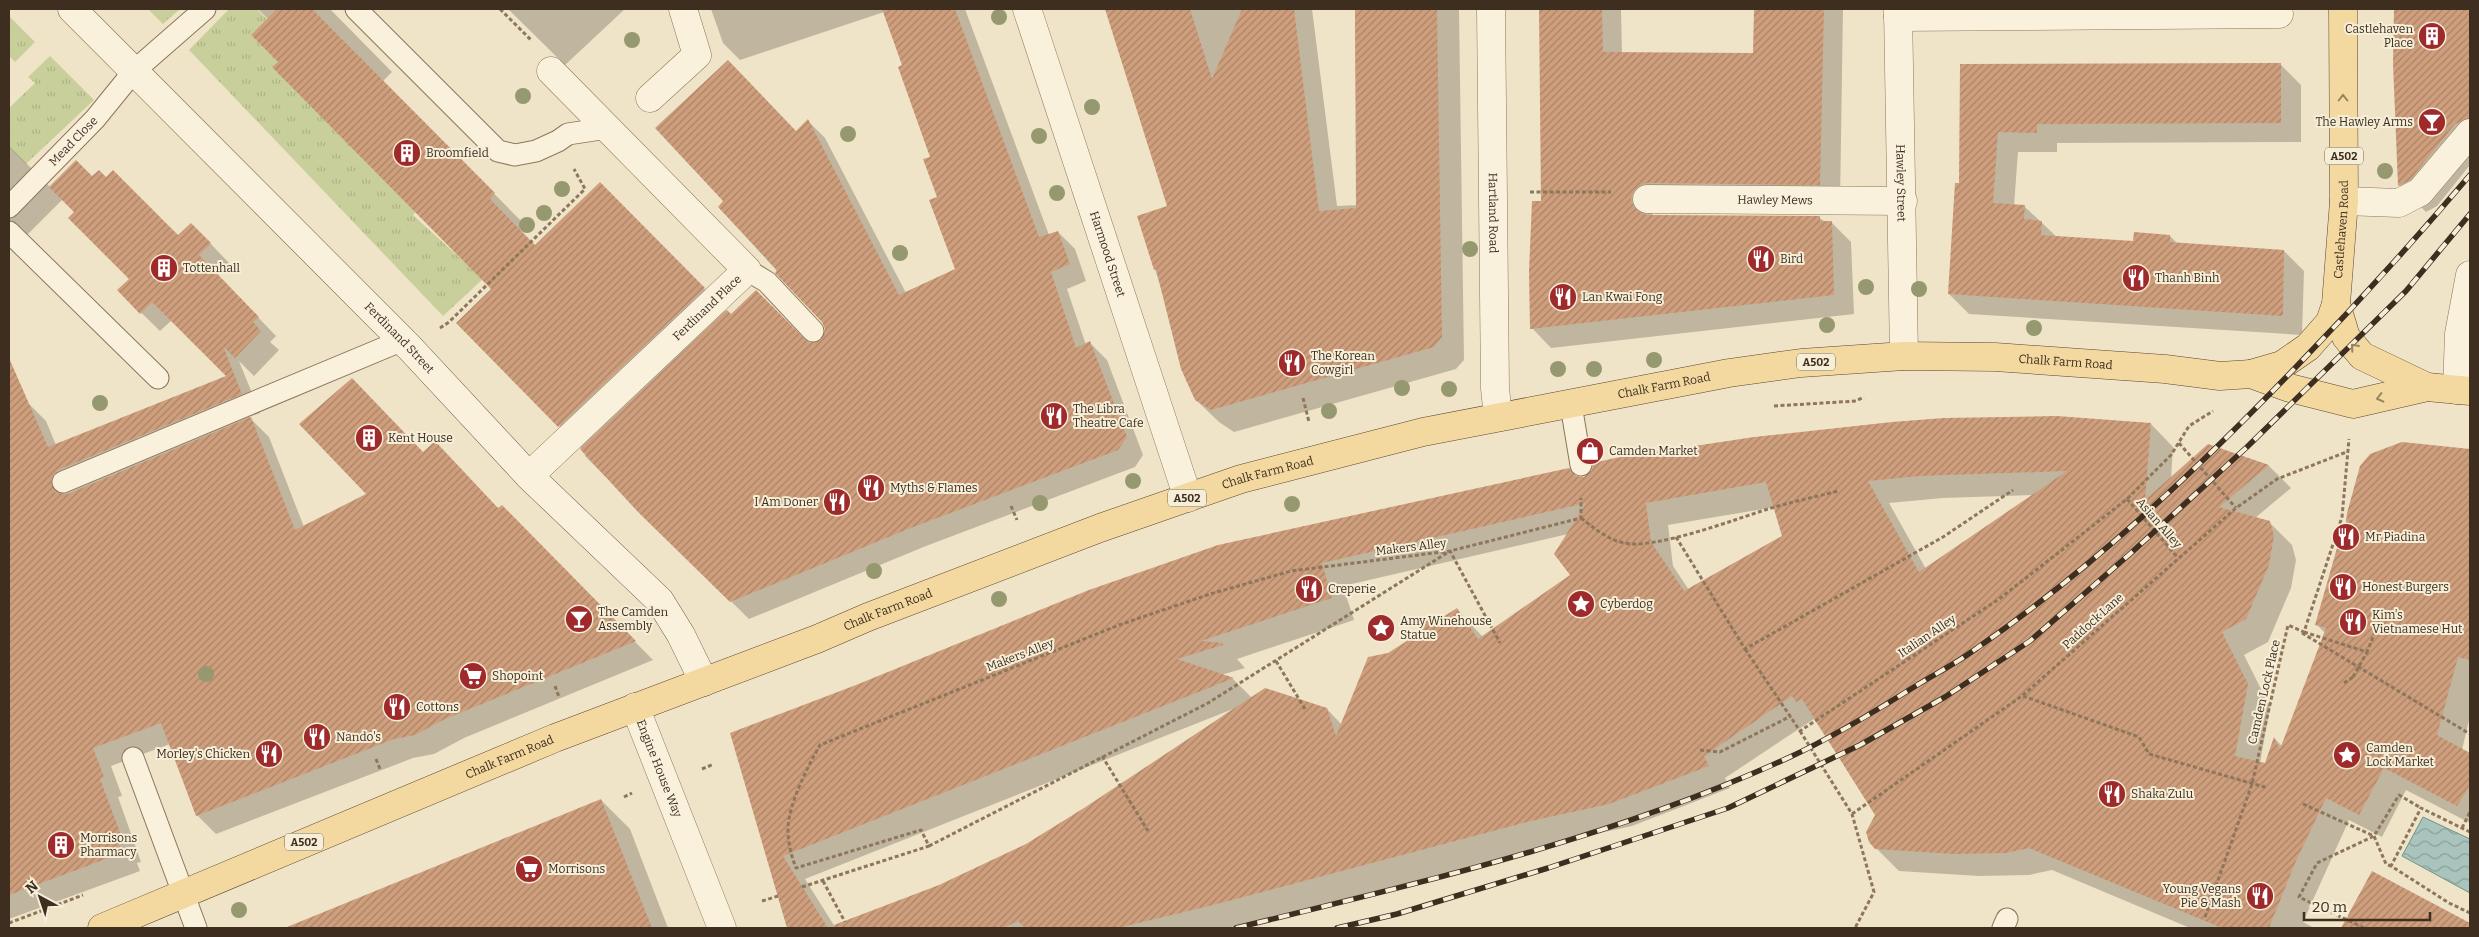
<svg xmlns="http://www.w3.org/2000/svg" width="2479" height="937" font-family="Bitter,serif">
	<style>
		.grass { fill: url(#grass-tufts) }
		.water { fill: url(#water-waves); stroke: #6f938a }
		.shadow { fill: #0003; fill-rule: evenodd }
		.building { fill: url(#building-hatch); fill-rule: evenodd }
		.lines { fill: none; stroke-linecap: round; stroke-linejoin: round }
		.lane-casing { stroke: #8d765c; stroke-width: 23 }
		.street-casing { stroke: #8d765c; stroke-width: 29 }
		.secondary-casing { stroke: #6f573f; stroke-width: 29 }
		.primary-casing { stroke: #5b4430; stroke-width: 29 }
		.path { stroke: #8d765c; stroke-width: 3; stroke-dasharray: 4 2.5; stroke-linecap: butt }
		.lane { stroke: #faf1dc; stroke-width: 21 }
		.street { stroke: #faf1dc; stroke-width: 28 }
		.secondary { stroke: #faf1dc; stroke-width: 28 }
		.primary { stroke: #f3d9a0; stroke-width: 28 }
		.rail-casing { stroke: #3d2e20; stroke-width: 5.5 }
		.rail { stroke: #f7eed8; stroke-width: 4; stroke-dasharray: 11; stroke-linecap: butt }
		.path-bridge { stroke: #8d765c; stroke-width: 3; stroke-dasharray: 4 2.5; stroke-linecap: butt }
		.tree { fill: #96986f }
		.oneway { stroke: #988460 }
		.labels { text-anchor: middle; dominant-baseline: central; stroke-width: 4; stroke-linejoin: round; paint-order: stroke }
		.shield { fill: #f7eed8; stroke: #756857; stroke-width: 1 }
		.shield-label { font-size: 11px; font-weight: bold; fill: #3d2e20 }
		.poi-label { font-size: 12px; fill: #3d2e20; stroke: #f7eed8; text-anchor: start }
		.street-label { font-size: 12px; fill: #3d2e20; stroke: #f7eed8 }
	</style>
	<defs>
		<pattern id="grass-tufts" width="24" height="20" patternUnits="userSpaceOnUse" patternTransform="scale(1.25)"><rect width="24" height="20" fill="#c9cf9b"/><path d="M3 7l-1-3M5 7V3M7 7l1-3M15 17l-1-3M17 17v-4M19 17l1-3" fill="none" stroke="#aeb285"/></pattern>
		<pattern id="water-waves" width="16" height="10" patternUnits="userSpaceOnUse" patternTransform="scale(1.25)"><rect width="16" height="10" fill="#a9c4bc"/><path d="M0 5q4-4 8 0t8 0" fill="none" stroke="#8ba098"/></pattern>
		<pattern id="building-hatch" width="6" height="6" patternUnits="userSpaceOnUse" patternTransform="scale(1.25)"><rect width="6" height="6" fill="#cf9f7d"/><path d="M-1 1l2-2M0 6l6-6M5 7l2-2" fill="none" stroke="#a98266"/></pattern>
	</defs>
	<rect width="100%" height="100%" fill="#f0e4c8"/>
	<path class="grass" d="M148 9H180L163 24Z
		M229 9H257L267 19 251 35 278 62 273 67 421 206 413 215 483 279 443 316 189 50Z
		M9 16 35 42 15 62 9 56Z
		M50 56 94 100 26 164 9 147V108L35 83 28 77Z"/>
	<path class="water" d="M2423 817 2470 839V893L2402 856Z"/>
	<path class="shadow" d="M258 9H330L392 72 383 81 525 225 519 230 535 247 600 184 731 316 817 344 826 336V328L823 322 719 207 808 121 825 138 906 293 957 270 939 198 932 157 904 66 884 12 740 60 723 43 711 9H965L1049 235 1058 232 1075 249 1086 281 1067 289 1086 345 1090 343 1107 360 1143 455 1135 467 926 546 749 619 639 511 585 456 586 454 582 449 457 323 493 289 279 62 268 19Z
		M508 9H625L565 65Z
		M1106 9H1312L1337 206 1357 205 1355 9H1459L1464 360 1456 369 1234 432 1219 422 1196 400 1155 269 1168 206Z
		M1540 9H1621L1622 53 1754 54 1755 9H1843L1840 204 1653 210 1652 216 1819 217 1825 222H1831L1851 242 1854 314 1551 348 1532 328 1542 202Z
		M2395 9H2470V165L2437 206 2426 212 2399 185 2394 62Z
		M1961 65H2281L2301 85V142L2057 143V152H2018L2014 206 2025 207 2057 237 2135 243 2170 236 2178 244 2284 251 2304 271 2302 335 1969 314 1949 294 1961 185Z
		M9 146 50 187 92 178H106L178 237 210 243 229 263 217 274 276 336 270 342 279 350 254 376 239 361 260 413 249 417 269 437 304 527 368 494 423 454 499 509 502 507 653 660 464 738 434 754 413 758 216 834 197 815 170 744 111 766 122 796 118 797 141 862 137 863 140 871 9 919V517L13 516 9 507V410L27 402 46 421 56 445 228 377 172 320 160 331 119 291 131 280 63 199 23 239 9 224Z
		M2151 424 2173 447 2171 479 2209 445 2269 466 2291 488 2255 518 2269 522 2292 545 2296 560 2291 588 2268 642 2244 655 2270 707 2260 763 2266 765 2275 739 2282 746 2325 633 2317 625 2362 466 2402 443 2470 450V716L2462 750 2470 754V823L2406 790 2382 837 2349 820 2303 922 2314 928H2190L2052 870 2029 875 1979 876 1899 871 1870 842 1877 815 1814 719 1725 778 1730 788 1632 826 1554 843 1424 879 1227 928H788L731 734 1577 478ZM2034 495 1926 569 1889 503 1943 498ZM1775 507 1784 537 1689 590 1673 566 1668 525ZM1568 534 1572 576 1483 637 1457 610 1444 619 1389 654 1342 725 1327 709 1252 698 1233 679 1221 675 1245 668 1237 659 1354 620 1343 586ZM1233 709 1084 810 1026 845 940 887 835 927 805 879Z
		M601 800 630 829 668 928H287Z
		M2372 873 2470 925V928H2342Z"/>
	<path class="building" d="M277 9H312L495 193 490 199 535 245 600 182 705 288 558 427 456 323 491 289 272 67 278 62 251 35Z
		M882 9H955L1039 237 1058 231 1070 264 1051 272 1076 348 1090 341 1127 437 1118 450 908 529 730 602 638 512 580 449 727 310 731 314 756 290 809 343 821 340 825 329 822 322 775 273 777 270 718 207 723 201 655 128 728 60 796 131 808 119 899 295 955 269 929 200 937 197 923 159 930 157 898 67 902 65Z
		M1105 9H1190L1212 79 1242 9H1294L1319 211 1356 208 1355 9H1437L1442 337 1434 347 1211 410 1195 400 1181 369 1156 269 1154 270 1137 216 1167 206Z
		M1539 9H1602L1603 52 1753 53 1754 9H1824L1820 185 1647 183 1640 185 1634 191 1631 199 1634 207 1639 212 1647 215 1820 216V221H1832L1834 295 1530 329 1529 272 1532 201H1541Z
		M2394 9H2470V118L2455 124 2410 180 2398 186 2393 63Z
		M2281 63V123L2037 124V133L1998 132 1993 203 2025 205 2024 219 2042 221 2041 235 2133 241 2134 232 2170 235V242L2284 250 2283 316 1948 294 1955 183H1959L1960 64Z
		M76 160 92 176 99 170 106 177 113 170 178 235 191 223 211 243 199 255 259 317 253 322 261 331 235 358 223 346 242 394 58 470 51 480 55 492 61 494H68L251 417 295 530 366 494 299 424 352 378 423 452 435 441 498 508 502 505 636 641 445 719 415 735 394 739 196 816 161 723 93 748 104 777 100 779 124 843 119 844 122 853 9 895V358L48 447 226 376 152 302 140 314 117 290 129 279 68 218 74 212 49 187Z
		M2057 416 2151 423 2145 500 2208 444 2269 465 2219 507 2270 521 2274 536 2269 565 2246 619 2222 632 2248 684 2235 756 2265 763 2274 737 2280 749 2326 628 2315 625 2337 548 2343 549 2347 513 2360 466 2370 454 2402 442 2470 449V660L2458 657 2437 735 2470 753V785L2457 806 2384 768 2359 815 2326 798 2296 861 2269 928H2222L2029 848 2006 853 1955 854 1875 849 1869 842 1866 832 1875 815 1802 699 1796 702 1792 696 1704 756 1709 766 1609 804 1531 821 1213 905 1118 928H1025L1018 921 1003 928H835L834 925 939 885 1026 844 1084 808 1265 688 1327 708 1336 736 1368 657 1388 653 1413 637 1426 621 1443 617 1457 608 1478 639 1570 575 1554 554 1586 503 1322 563 1332 598 1201 641 1223 643V645L1177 659 1234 678 783 856 828 928H787L730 733 856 685 1089 590 1218 545 1569 468 1576 476 1584 477 1592 470 1593 463 1615 458 1754 437 1892 422 1944 418ZM2067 471 1919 572 1868 481 1920 476ZM1766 482 1782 536 1684 591 1651 542 1646 503Z
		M601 799 652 928H287V927Z
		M2372 871 2470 923V928H2341Z"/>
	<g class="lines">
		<defs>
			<g id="lane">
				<path d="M356 9 498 151 515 155 536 151 558 141 568 134 607 128"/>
				<path id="s1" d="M9 207 95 119 134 71 205 9"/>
				<path d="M9 232 158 378"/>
				<path d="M747 270 767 282 813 331"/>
				<path d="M1571 405 1581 465"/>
				<path d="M63 482 403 340"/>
				<path d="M133 758 196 928"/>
				<path d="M2003 928 2007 919"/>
			</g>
			<g id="street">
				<path id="s2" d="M1027 9 1188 498"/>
				<path id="s3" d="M1491 9 1495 388 1498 417"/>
				<path id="s4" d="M1898 9 1904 356"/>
				<path d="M1898 17 2279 14"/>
				<path d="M650 98 697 55 683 9"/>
				<path id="s5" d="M1647 199 1903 201"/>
				<path d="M2344 201 2399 203 2420 192 2470 133"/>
				<path d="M2457 390 2459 334 2470 275"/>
				<path id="s6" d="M529 476 747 270 551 71"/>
				<path id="s7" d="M635 707 722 928"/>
			</g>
			<g id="secondary">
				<path id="s8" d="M72 9 410 348 529 476 660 601 681 635 704 682"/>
			</g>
			<g id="primary">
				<path d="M2336 304 2346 337 2362 356 2427 387"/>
				<path id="s9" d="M2251 374 2282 365 2308 347 2330 322 2336 304 2344 201 2343 9"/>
				<path id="s10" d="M102 928 555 738 817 639 868 617 1100 528 1241 479 1423 432 1729 373 1801 363 1904 356 1995 357 2165 369 2220 376 2251 374 2290 388 2353 404 2427 387 2470 391"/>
			</g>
		</defs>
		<use href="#lane" class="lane-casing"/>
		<use href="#street" class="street-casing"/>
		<use href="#secondary" class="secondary-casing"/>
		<use href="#primary" class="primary-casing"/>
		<path class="path" d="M500 9 532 41
			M1530 192H1611
			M440 328 449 322 585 189 574 169
			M1303 398 1309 422
			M1774 406 1856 401 1864 397
			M2179 443 2236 508
			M2127 499 2178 558
			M1011 506 1017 520
			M1581 518C1595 529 1607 539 1624 543 1654 550 1736 519 1768 509 1791 502 1815 497 1838 491
			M1676 537 1745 649 1943 537 2013 490
			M2304 632 2367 652 2375 632
			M2302 633 2470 734
			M1745 649 1800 731 1999 599 2127 499 2171 455 2189 426 2213 411
			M1276 661 1305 709
			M2344 683 2353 677
			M555 686 559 697
			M2023 696 2139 737 2149 754 2268 788
			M1800 731 1852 814 1874 892 1855 928
			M1700 750 1720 752 1791 716
			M1102 756 1148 831
			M376 759 380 769
			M702 769 714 764
			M624 797 632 793
			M2303 804 2374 836 2386 864 2391 866
			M1852 814 2022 696 2236 508 2277 479 2349 451
			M2462 828 2470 812
			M2470 832 2421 808 2391 866 2449 903 2470 913
			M929 846 1208 703 1450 551 1500 643
			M823 881 845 922
			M802 887 929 846 921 830 796 868C791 855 788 843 788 829 788 805 808 766 820 745L1119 625 1210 594 1291 571 1450 551 1581 518V498
			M762 901 778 896
			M2205 917 2252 784 2288 625 2304 632 2342 517 2349 439
			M9 923 83 895
			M2364 928 2299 897 2317 863 2374 836 2399 795 2421 808"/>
		<use href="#lane" class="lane"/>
		<use href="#street" class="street"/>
		<use href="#secondary" class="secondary"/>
		<use href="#primary" class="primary"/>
		<defs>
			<path id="rail" d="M1236 928C1423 882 1614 838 1790 757 1833 737 1874 712 1914 687 1935 674 1957 663 1977 648 2094 567 2197 470 2295 368 2356 305 2414 241 2470 175
				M1337 928 1397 914 1548 868 1728 808 1860 745 1945 697 2030 641 2131 553 2247 447 2406 291 2470 214"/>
		</defs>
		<use href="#rail" class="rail-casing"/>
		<use href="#rail" class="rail"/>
		<path class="path-bridge" d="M2353 677 2367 652"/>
	</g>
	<g class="tree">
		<circle cx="999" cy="17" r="8"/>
		<circle cx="632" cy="40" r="8"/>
		<circle cx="523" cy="96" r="8"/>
		<circle cx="1092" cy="107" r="8"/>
		<circle cx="848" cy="134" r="8"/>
		<circle cx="1039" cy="136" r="8"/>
		<circle cx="2385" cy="171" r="8"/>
		<circle cx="562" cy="189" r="8"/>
		<circle cx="1057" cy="193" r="8"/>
		<circle cx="544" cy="213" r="8"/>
		<circle cx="527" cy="225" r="8"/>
		<circle cx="1470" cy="249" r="8"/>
		<circle cx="900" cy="253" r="8"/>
		<circle cx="1866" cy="287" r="8"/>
		<circle cx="1919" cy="289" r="8"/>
		<circle cx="1827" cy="325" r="8"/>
		<circle cx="2034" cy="328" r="8"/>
		<circle cx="1654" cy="360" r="8"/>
		<circle cx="1558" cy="369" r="8"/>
		<circle cx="1594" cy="369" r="8"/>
		<circle cx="1402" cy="388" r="8"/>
		<circle cx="1449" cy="389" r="8"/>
		<circle cx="100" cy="403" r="8"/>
		<circle cx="1329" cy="411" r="8"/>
		<circle cx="1133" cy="481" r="8"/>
		<circle cx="1040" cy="503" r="8"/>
		<circle cx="1292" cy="504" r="8"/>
		<circle cx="874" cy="571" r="8"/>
		<circle cx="999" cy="599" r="8"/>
		<circle cx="206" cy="674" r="8"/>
		<circle cx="239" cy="910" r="8"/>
	</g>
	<defs><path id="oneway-chevron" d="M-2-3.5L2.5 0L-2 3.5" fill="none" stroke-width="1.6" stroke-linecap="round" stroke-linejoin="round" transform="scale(1.25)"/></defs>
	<g class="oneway">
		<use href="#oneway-chevron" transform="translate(2343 98) rotate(-90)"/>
		<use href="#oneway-chevron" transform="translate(2354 347) rotate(-131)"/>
		<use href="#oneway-chevron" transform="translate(2380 398) rotate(166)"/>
	</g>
	<defs>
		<symbol id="building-disc" viewBox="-11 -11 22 22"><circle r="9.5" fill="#9e2a2b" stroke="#f7eed8"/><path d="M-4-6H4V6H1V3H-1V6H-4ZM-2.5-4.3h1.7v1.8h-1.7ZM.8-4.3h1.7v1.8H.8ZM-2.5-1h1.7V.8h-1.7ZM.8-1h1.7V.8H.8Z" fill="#fff"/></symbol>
		<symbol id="bar-disc" viewBox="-11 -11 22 22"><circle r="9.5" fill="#9e2a2b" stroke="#f7eed8"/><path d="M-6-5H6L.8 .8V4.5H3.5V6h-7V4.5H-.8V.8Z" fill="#fff"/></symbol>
		<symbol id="restaurant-disc" viewBox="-11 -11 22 22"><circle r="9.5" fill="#9e2a2b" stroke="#f7eed8"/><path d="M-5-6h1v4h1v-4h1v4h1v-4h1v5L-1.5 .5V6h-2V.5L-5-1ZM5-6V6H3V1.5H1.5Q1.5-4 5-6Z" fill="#fff"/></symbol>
		<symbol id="shop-disc" viewBox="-11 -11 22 22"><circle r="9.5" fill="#9e2a2b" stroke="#f7eed8"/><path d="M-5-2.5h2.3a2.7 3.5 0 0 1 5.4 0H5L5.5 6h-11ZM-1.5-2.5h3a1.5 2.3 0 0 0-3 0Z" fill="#fff"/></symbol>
		<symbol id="sight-disc" viewBox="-11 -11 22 22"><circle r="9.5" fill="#9e2a2b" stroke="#f7eed8"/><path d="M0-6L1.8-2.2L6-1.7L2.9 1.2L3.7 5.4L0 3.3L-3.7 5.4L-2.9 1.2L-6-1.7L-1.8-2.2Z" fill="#fff"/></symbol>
		<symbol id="supermarket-disc" viewBox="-11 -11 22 22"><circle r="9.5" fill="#9e2a2b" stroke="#f7eed8"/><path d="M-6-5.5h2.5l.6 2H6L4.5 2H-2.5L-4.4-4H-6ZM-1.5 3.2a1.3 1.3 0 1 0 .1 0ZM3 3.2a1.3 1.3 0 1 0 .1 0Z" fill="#fff"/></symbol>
	</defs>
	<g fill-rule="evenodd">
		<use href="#building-disc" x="2416" y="20" width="32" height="32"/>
		<use href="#bar-disc" x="2416" y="106" width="32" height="32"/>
		<use href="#building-disc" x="391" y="137" width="32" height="32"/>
		<use href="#restaurant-disc" x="1745" y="243" width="32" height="32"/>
		<use href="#building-disc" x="148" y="252" width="32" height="32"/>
		<use href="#restaurant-disc" x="2120" y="262" width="32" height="32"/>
		<use href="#restaurant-disc" x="1547" y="281" width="32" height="32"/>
		<use href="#restaurant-disc" x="1276" y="347" width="32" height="32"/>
		<use href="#restaurant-disc" x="1038" y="400" width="32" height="32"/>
		<use href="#building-disc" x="353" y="422" width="32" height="32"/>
		<use href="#shop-disc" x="1574" y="435" width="32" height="32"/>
		<use href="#restaurant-disc" x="855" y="472" width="32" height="32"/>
		<use href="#restaurant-disc" x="821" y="486" width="32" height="32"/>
		<use href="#restaurant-disc" x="2330" y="521" width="32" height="32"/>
		<use href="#restaurant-disc" x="2327" y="571" width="32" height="32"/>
		<use href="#restaurant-disc" x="1293" y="573" width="32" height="32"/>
		<use href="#sight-disc" x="1565" y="588" width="32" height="32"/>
		<use href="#bar-disc" x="563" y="603" width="32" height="32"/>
		<use href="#restaurant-disc" x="2337" y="606" width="32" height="32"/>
		<use href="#sight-disc" x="1365" y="612" width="32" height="32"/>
		<use href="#supermarket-disc" x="457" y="660" width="32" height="32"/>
		<use href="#restaurant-disc" x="381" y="691" width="32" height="32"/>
		<use href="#restaurant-disc" x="301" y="721" width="32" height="32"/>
		<use href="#restaurant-disc" x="253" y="738" width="32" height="32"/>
		<use href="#sight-disc" x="2331" y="739" width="32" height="32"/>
		<use href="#restaurant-disc" x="2096" y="778" width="32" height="32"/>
		<use href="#building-disc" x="45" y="829" width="32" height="32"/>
		<use href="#supermarket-disc" x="513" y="853" width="32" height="32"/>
		<use href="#restaurant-disc" x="2244" y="880" width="32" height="32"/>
	</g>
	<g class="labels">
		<g class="shield">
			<rect x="2325" y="147.5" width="38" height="17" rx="4"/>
			<rect x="1797" y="353.5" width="38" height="17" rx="4"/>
			<rect x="1168" y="489.5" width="38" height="17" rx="4"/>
			<rect x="285" y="833.5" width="38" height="17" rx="4"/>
		</g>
		<g class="shield-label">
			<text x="2344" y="156">A502</text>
			<text x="1816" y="362">A502</text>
			<text x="1187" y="498">A502</text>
			<text x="304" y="842">A502</text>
		</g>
		<g class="poi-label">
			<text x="2413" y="29" text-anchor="end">Castlehaven<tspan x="2413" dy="14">Place</tspan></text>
			<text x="2413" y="122" text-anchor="end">The Hawley Arms</text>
			<text x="426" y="153">Broomfield</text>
			<text x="1780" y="259">Bird</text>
			<text x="183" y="268">Tottenhall</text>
			<text x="2155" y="278">Thanh Binh</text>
			<text x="1582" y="297">Lan Kwai Fong</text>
			<text x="1311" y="356">The Korean<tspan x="1311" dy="14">Cowgirl</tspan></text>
			<text x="1073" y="409">The Libra<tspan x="1073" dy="14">Theatre Cafe</tspan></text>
			<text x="388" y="438">Kent House</text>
			<text x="1609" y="451">Camden Market</text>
			<text x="890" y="488">Myths &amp; Flames</text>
			<text x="818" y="502" text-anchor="end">I Am Doner</text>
			<text x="2365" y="537">Mr Piadina</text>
			<text x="2362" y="587">Honest Burgers</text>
			<text x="1328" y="589">Creperie</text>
			<text x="1600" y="604">Cyberdog</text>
			<text x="598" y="612">The Camden<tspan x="598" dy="14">Assembly</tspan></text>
			<text x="2372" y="615">Kim's<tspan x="2372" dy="14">Vietnamese Hut</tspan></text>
			<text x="1400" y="621">Amy Winehouse<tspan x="1400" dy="14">Statue</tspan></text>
			<text x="492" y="676">Shopoint</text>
			<text x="416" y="707">Cottons</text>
			<text x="336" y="737">Nando's</text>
			<text x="2366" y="748">Camden<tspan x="2366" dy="14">Lock Market</tspan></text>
			<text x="250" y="754" text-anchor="end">Morley's Chicken</text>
			<text x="2131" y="794">Shaka Zulu</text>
			<text x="80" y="838">Morrisons<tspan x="80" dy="14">Pharmacy</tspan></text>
			<text x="548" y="869">Morrisons</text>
			<text x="2241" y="889" text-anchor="end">Young Vegans<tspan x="2241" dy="14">Pie &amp; Mash</tspan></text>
		</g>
		<g class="street-label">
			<text stroke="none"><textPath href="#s1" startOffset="92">Mead Close</textPath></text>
			<text stroke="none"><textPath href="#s4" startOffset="174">Hawley Street</textPath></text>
			<text stroke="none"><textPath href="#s5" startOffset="128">Hawley Mews</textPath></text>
			<text stroke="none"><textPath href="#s3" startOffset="204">Hartland Road</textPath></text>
			<text stroke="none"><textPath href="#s9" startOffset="191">Castlehaven Road</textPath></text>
			<text stroke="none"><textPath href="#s2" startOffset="258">Harmood Street</textPath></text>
			<text stroke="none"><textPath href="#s6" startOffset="245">Ferdinand Place</textPath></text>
			<text stroke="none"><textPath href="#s8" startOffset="464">Ferdinand Street</textPath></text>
			<text stroke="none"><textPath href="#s10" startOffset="2062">Chalk Farm Road</textPath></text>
			<text stroke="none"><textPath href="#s10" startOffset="1658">Chalk Farm Road</textPath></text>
			<text stroke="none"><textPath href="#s10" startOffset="1252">Chalk Farm Road</textPath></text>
			<text transform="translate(2159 523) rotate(49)">Asian Alley</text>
			<text transform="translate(1411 547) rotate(-7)">Makers Alley</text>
			<text stroke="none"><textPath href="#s10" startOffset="848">Chalk Farm Road</textPath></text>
			<text transform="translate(2093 621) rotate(-42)">Paddock Lane</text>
			<text transform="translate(1927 636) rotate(-34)">Italian Alley</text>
			<text transform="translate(1020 655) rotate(-21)">Makers Alley</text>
			<text transform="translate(2264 692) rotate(-77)">Camden Lock Place</text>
			<text stroke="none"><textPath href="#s10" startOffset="442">Chalk Farm Road</textPath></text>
			<text stroke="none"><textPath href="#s7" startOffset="66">Engine House Way</textPath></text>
		</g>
	</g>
	<rect width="2479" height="937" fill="none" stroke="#3d2e20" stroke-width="20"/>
	<g transform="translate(40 897) rotate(320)" stroke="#f7eed8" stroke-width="4" paint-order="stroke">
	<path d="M0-4L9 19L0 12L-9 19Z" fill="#3d2e20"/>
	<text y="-8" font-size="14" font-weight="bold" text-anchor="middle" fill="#3d2e20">N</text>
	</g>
	<path d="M2304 912v8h126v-8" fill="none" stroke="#3d2e20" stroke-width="2.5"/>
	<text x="2312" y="912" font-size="15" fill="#3d2e20" stroke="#f7eed8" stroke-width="4" paint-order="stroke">20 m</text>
</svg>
